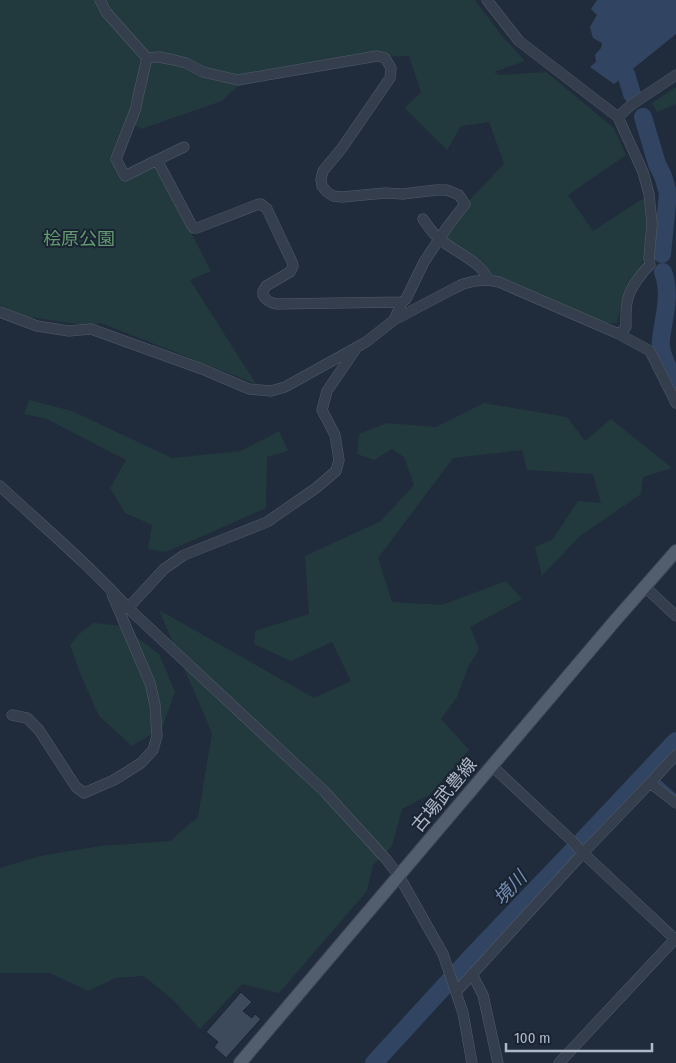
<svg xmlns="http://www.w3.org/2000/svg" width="676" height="1063" font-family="'Fira Sans Condensed','Noto Sans JP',sans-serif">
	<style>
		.green { fill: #223a3d }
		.water { fill: #314563 }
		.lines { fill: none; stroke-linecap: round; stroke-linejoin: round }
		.stream { stroke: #314563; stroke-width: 3 }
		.river { stroke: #314563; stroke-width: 18 }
		.building { fill: #3c4a5c; stroke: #1b2533 }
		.minor-casing { stroke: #525c6a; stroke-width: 11 }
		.major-casing { stroke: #3d4755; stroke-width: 14 }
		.minor { stroke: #343e4c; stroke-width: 10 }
		.major { stroke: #525d6d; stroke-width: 12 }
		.labels { text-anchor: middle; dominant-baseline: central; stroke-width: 4; stroke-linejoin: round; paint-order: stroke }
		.park-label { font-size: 18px; fill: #649b71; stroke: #192331 }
		.street-label { font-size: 18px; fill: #afb9c8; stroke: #192331 }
		.water-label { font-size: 19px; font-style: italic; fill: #748eb3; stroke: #192331 }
	</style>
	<rect width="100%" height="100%" fill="#202c3c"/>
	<path class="green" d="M0 0H475L502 36 525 61 494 72 499 75 546 72 614 128 626 155 568 195 593 231 644 198 649 252 624 292 617 323H598L487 278 439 232 504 164 489 122 461 126 447 150 405 108 421 92 409 56 358 57 248 76 222 101 141 129 131 123 116 159 125 176 156 166 211 271 190 280 256 384 101 323 89 326 24 316 0 305Z
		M676 87V104L657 112 652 103Z
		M29 400 72 411 172 458 241 451 279 431 288 451 267 457 266 508 166 552 148 549 152 525 125 513 110 488 126 460 47 419 24 414Z
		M484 403 567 417 585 441 611 419 672 468 643 477 641 494 580 536 542 576 535 547 552 540 578 501 601 503 593 474 527 470 522 450 453 458 378 558 392 602 442 605 506 581 522 599 470 627 479 649 468 667 457 697 441 719 469 750 429 795 402 809 392 846 373 865 367 891 279 993 242 984 200 1029 174 1001 144 976 116 978 88 991 50 973H0V868L40 856 100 846 170 841 198 817 212 733 159 610 314 698 351 681 332 642 291 661 254 644 255 631 309 614 305 556 381 521 414 485 404 457 392 449 374 460 357 454 359 434 387 423 436 427Z
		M93 623 122 626 159 654 175 692 162 728 132 746 99 716 80 673 70 645 79 634Z"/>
	<path class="water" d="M597 0H676V34L614 84 590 67 596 62 595 55 601 48 602 43 593 38 590 27 597 15 591 9Z"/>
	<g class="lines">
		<path class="stream" d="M658 780 676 796"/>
		<path class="river" d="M626 74 632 94
			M643 117 657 164 663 176 668 193 662 254
			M663 272C670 290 666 308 663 326 662 333 660 340 661 346 662 359 670 371 676 382
			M374 1063 472 956 583 840 676 741"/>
	</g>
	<path class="building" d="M241 992 252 1002 243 1011 252 1018 255 1014 261 1019 226 1058 214 1047 218 1042 206 1032Z"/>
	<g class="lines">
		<defs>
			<path id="minor" d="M100 0 106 12 147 58 159 57 174 60 186 63 203 72 238 80 377 56 385 58 391 68 390 78 342 148 323 171 321 179 322 186 327 192 333 196 342 197 385 193 403 194 436 190H447L459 195 465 204 448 226 424 262 406 299 402 302 394 320
				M487 0 519 41 618 117 643 172 649 194 652 224 649 258 650 265C643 271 632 286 629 295 625 304 626 317 626 327L619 334
				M147 58 138 97 136 108 116 159 125 176 157 160
				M618 117 631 105 676 75
				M184 147 157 160 192 226 194 228H197L256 205 261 204 267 209 292 262 293 266 290 272 266 286 263 291V295C266 301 271 303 277 304L402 302
				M423 219C428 226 433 235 441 240 455 252 482 262 488 280
				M0 312 37 326 69 331 91 329 202 369 249 389 271 391 285 387 366 342 394 320 449 291 463 284 475 281 488 280 499 282 619 334 650 351 676 403
				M0 486C43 526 88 564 128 608L324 791 386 859 399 876 443 954 463 1013 472 1063
				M645 587 676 616
				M128 608 164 569 184 555 267 522 316 488 336 471 339 460 335 435 322 410 327 391 355 350
				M12 715 27 718 39 730 76 787 84 793 114 780 141 763 153 750 157 736 155 705 150 683 112 594
				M676 755 650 783 676 803
				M492 766 571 840 583 853 676 940
				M472 974 483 995 498 1063
				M456 992 583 853 650 783
				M559 1063 675 939"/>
			<path id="major" d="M240 1063 613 623 676 551"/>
		</defs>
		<use href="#minor" class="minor-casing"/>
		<use href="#major" class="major-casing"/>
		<use href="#minor" class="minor"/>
		<use href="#major" class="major"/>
	</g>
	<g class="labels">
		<g class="park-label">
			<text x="79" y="239">桧原公園</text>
		</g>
		<g class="street-label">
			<text transform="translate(444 795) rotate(-50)">古場武豊線</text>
		</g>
		<g class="water-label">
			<text transform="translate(510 888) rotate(-47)">境川</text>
		</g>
	</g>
	<path d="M506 1043v8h146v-8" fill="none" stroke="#afb9c8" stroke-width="2.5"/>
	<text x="514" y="1043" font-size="15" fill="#afb9c8" stroke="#192331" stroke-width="4" paint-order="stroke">100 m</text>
</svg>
